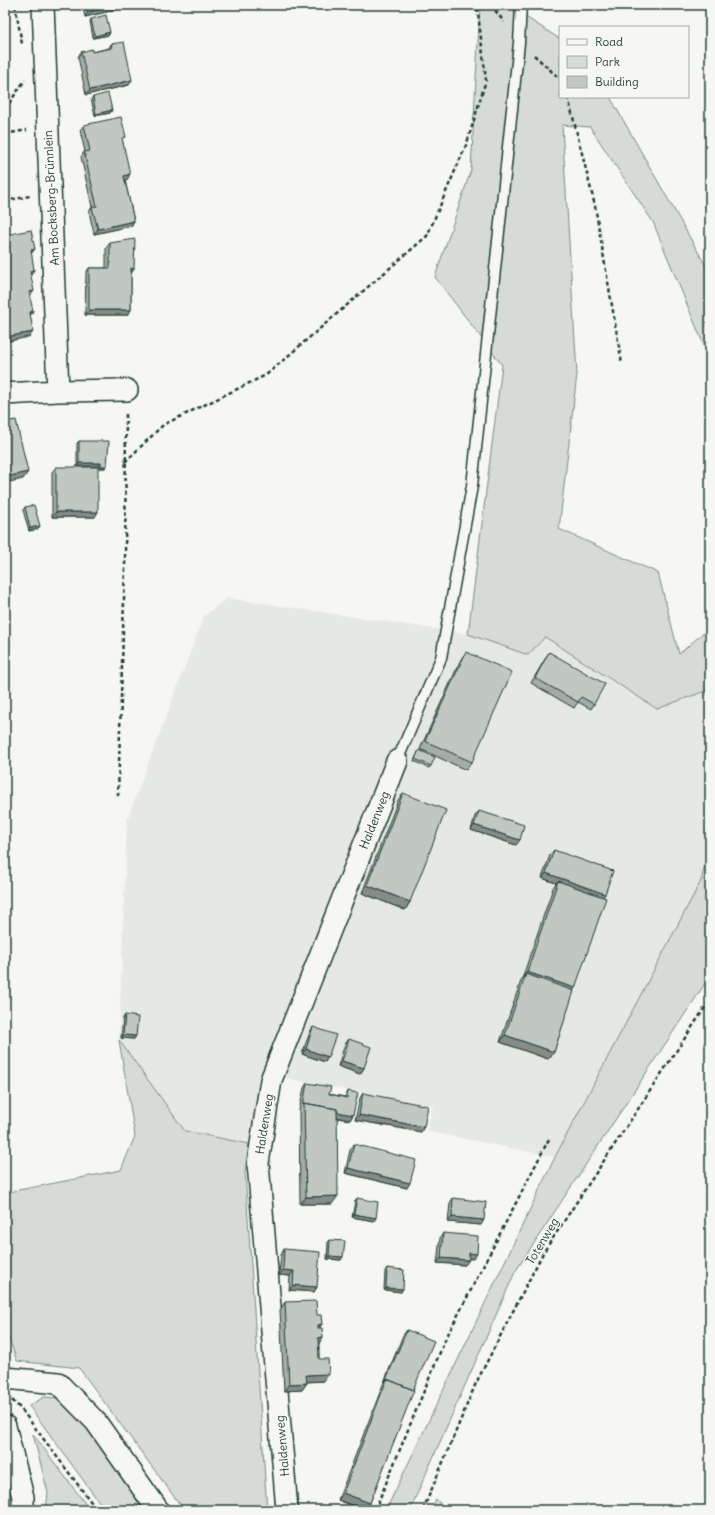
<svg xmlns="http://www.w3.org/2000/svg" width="715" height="1515" font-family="Delius,sans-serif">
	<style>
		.built { fill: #e6e8e4 }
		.green { fill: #d6dbd6; stroke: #7a8c85 }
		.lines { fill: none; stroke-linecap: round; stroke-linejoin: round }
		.lane-casing { stroke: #1f3d34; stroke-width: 13 }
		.street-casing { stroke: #1f3d34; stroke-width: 24 }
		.path { stroke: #1f3d34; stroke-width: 2.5; stroke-dasharray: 4 3; stroke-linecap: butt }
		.lane { stroke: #f6f6f2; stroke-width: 10 }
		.street { stroke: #f6f6f2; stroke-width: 21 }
		.wall { fill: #a6aca8; stroke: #1f3d34 }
		.shaded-wall { fill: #878c88; stroke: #1f3d34 }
		.building { fill: #c1c8c3; stroke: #1f3d34 }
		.labels { text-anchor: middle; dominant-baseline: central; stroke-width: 3; stroke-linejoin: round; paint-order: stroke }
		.street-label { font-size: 12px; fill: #1f3d34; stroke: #f6f6f2 }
	</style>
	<rect width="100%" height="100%" fill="#f6f6f2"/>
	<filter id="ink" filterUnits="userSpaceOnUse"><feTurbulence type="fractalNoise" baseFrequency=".025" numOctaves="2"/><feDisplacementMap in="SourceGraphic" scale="8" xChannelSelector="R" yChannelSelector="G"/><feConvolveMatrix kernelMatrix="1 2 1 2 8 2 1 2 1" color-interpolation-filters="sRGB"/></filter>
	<g filter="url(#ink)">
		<path class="built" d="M228 598 468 634 528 655 544 637 657 709 706 691 710 699V842L701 881 555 1157 427 1131 433 1107 261 1073 249 1144 185 1131 119 1040 127 820 204 616Z"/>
		<path class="green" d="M480 5H507L560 39V97H610L710 273V360L653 222 590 127 562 125 577 374 559 529 658 573 679 654 710 627V699L705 691 657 709 545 637 528 655 468 634 502 365 435 277 471 170Z
			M710 842V976L515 1272 410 1510H386L555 1157 701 881Z
			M119 1040 185 1131 249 1144 245 1172 267 1510H184L79 1368 17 1361 5 1327V1173L9 1192 121 1170 135 1136Z
			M44 1397 60 1398 78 1415 145 1510H105L29 1406Z
			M33 1434 90 1510H46L48 1493Z
			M436 1499 446 1510H431Z"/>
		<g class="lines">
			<defs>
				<path id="lane" d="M397 761 441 658 472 486 519 43 521 5"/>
				<path id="street" d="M58 391 127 390
					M5 394 58 391 43 5
					M5 1378 58 1383 96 1422 158 1510
					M5 1426 23 1497V1510
					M287 1510 258 1163 271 1080 397 761"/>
			</defs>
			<use href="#lane" class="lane-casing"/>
			<use href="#street" class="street-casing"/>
			<path class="path" d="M15 5 22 44
				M491 5 504 22
				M534 55 560 79
				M568 97 595 206 622 364
				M5 109 25 80
				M5 134 27 130
				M5 201 30 196
				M125 462 163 425 266 375 427 236 467 143 486 80 477 5
				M118 796 125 567 126 411
				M12 1400 21 1409 97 1510
				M375 1510 445 1340 549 1139
				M423 1510 476 1383 543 1253 710 1000"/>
			<use href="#lane" class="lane"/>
			<use href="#street" class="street"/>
		</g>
		<path class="wall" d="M82 5H129L128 7 85 17Z
			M91 19 109 35 93 38 90 21Z
			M111 44 129 85 86 95 78 57 81 52H92L109 48Z
			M93 97 112 110 110 113 95 116 91 99Z
			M84 125 123 142 127 180H125L134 221 131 226 94 234 89 212 92 207 81 157 84 152H85L80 130Z
			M110 243 131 274V310L127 315H85L86 273 89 268H106V248Z
			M79 441 107 466 105 468H99V466H77V443Z
			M56 467 95 517H52V472Z
			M25 507 38 529 29 531 23 510Z
			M466 652 472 762 466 770 420 749 461 659Z
			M549 652 594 704 591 709 578 702 574 708 531 683Z
			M419 750 431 766 429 768 414 761Z
			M403 793 410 902 405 910 362 893 398 800Z
			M479 811 516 845 471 830 475 816Z
			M554 850 603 897 554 1052 548 1059 500 1042 521 981 522 979 553 888 556 883 542 878 550 855Z
			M125 1015 134 1039 121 1038 123 1018Z
			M313 1027 328 1057 325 1062 302 1054 310 1032Z
			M349 1039 364 1068 360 1074 338 1066 345 1044Z
			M307 1083 329 1094 345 1097 348 1091 353 1115 350 1120 337 1118 332 1204H300L299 1110 304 1088Z
			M363 1093 421 1132 355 1120 360 1098Z
			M354 1144 407 1188 345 1173 350 1150Z
			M357 1198 374 1221 352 1217 355 1201Z
			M453 1198 481 1225 448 1222 450 1203Z
			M443 1233 473 1259 469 1258 465 1265 437 1263 440 1238Z
			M330 1240 341 1260 327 1259 328 1242Z
			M284 1249 317 1287 314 1292 289 1290 290 1276 279 1275 281 1255Z
			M387 1268 401 1292 384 1290 385 1271Z
			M285 1302 317 1315 319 1328 323 1337 319 1343V1359L329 1374 324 1381 307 1382 302 1390 284 1391 280 1310Z
			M407 1330 413 1390 370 1503 366 1510H364L338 1500 382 1387 403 1335Z"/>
		<path class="shaded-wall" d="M118 5H129L128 7 85 17 88 12Z
			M110 32 109 35 93 38 95 36Z
			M132 80 129 85 86 95 90 90Z
			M112 110 110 113 95 116 96 114Z
			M130 174 127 180 120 181 124 176Z
			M134 221 131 226 94 234 98 229Z
			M35 249 31 254V250Z
			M131 268 134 269 131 274Z
			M34 270 31 275 30 271Z
			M34 291 30 296 29 292Z
			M89 310H131L127 315H85Z
			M33 311 30 316V312Z
			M33 332 29 337 5 342V337Z
			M79 463H101L99 466H77Z
			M101 466H107L105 468H99Z
			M28 472 23 479 5 483V477Z
			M56 512H98L95 517H52Z
			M40 526 38 529 29 531 30 528Z
			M474 825 520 840 516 845 471 830Z
			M546 873 605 894 602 899 558 881 556 883 542 878Z
			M367 885 410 902 405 910 362 893Z
			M527 972 575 988 570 996 526 974 522 979Z
			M123 1035 136 1036 134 1039 121 1038Z
			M505 1035 554 1052 548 1059 500 1042Z
			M306 1049 328 1057 325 1062 302 1054Z
			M342 1061 364 1068 360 1074 338 1066Z
			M305 1106 353 1115 350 1120 305 1111Z
			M359 1115 424 1127 421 1132 355 1120Z
			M348 1168 410 1183 407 1188 345 1173Z
			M338 1196 332 1204H300L306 1197Z
			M354 1214 376 1218 374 1221 352 1217Z
			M452 1217 484 1220 481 1225 448 1222Z
			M469 1253 477 1254 473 1259 466 1258Z
			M329 1256 343 1257 341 1260 327 1259Z
			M441 1258 469 1260 465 1265 437 1263Z
			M283 1270 294 1271 290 1276 279 1275Z
			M293 1285 317 1287 314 1292 289 1290Z
			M386 1288 403 1289 401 1292 384 1290Z
			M322 1324 317 1332 318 1325Z
			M323 1337 318 1345V1338Z
			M329 1374 324 1381 301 1382 306 1375Z
			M307 1383 302 1390 284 1391 289 1384Z
			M343 1493 370 1503 366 1510H364L338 1500Z"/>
		<path class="building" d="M87 5H118L88 12Z
			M106 15 110 32 95 36 91 19Z
			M124 42 132 80 90 90 81 52 92 49V52L112 48 111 44Z
			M5 66 7 76 5 81Z
			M108 93 112 110 96 114 93 97Z
			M121 117 126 137 122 138 130 174 124 176 134 221 98 229 92 207 97 206 84 152 90 151 84 125Z
			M31 230 35 249 31 250 34 270 30 271 34 291 29 292 33 311 30 312 33 332 5 337V235Z
			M135 239 134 269 131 268V310H89V268H110V243Z
			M16 420 28 472 5 477V422Z
			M79 441H109L107 466H101V463H79Z
			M56 467H98V512H56Z
			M34 505 40 526 30 528 25 507Z
			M466 652 512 672 472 762 425 741Z
			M549 652 605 684 594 704 581 697 578 702 535 678Z
			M419 750 435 757 431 766 415 759Z
			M403 793 446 810 410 902 367 885Z
			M479 811 524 825 520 840 474 825Z
			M554 850 613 871 605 894 546 873Z
			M558 881 606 898 575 988 527 972Z
			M526 974 574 991 554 1052 505 1035Z
			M125 1015 138 1017 136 1036 123 1035Z
			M313 1027 336 1035 328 1057 306 1049Z
			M349 1039 371 1047 364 1068 342 1061Z
			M307 1083 331 1087 329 1094 347 1098 348 1091 358 1093 353 1115 337 1112V1109L304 1103 303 1105Z
			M363 1093 428 1106 424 1127 359 1115Z
			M304 1103 337 1109 338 1196 306 1197Z
			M354 1144 416 1160 410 1183 348 1168Z
			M357 1198 378 1202 376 1218 354 1214Z
			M453 1198 486 1202 484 1220 452 1217Z
			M443 1233 478 1236 477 1254 469 1253V1260L441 1258Z
			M330 1240 345 1241 343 1257 329 1256Z
			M284 1249 320 1252 317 1287 293 1285 294 1271 283 1270Z
			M387 1268 404 1270 403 1289 386 1288Z
			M316 1301 317 1315H321L322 1324 318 1325V1328H322L323 1337 318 1338 319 1359H328L329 1374 306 1375 307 1383 289 1384 285 1302Z
			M407 1330 434 1341 413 1390 387 1379 385 1382Z
			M387 1379 414 1390 370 1503 343 1493Z"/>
	</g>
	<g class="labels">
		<g class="street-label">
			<text transform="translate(51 198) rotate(-93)">Am Bocksberg-Brünnlein</text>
			<text transform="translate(374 820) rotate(-68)">Haldenweg</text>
			<text transform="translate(264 1124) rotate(-81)">Haldenweg</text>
			<text transform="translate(542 1241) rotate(-59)">Totenweg</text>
			<text transform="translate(282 1446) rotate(-95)">Haldenweg</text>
		</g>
	</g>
	<rect width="715" height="1515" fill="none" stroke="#f6f6f2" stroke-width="20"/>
	<rect x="10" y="10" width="695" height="1495" fill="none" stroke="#1f3d34" stroke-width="1.5" filter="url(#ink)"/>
	<rect x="559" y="26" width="130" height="72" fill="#f6f6f2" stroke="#a0aca6"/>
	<rect x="567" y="39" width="20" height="6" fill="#f6f6f2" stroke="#a0aca6"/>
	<text x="595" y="46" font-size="12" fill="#1f3d34">Road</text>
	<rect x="567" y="56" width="20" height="12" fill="#d6dbd6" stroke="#a0aca6"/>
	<text x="595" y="66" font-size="12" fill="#1f3d34">Park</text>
	<rect x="567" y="76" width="20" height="12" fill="#c1c8c3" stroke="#a0aca6"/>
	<text x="595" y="86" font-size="12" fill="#1f3d34">Building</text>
</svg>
